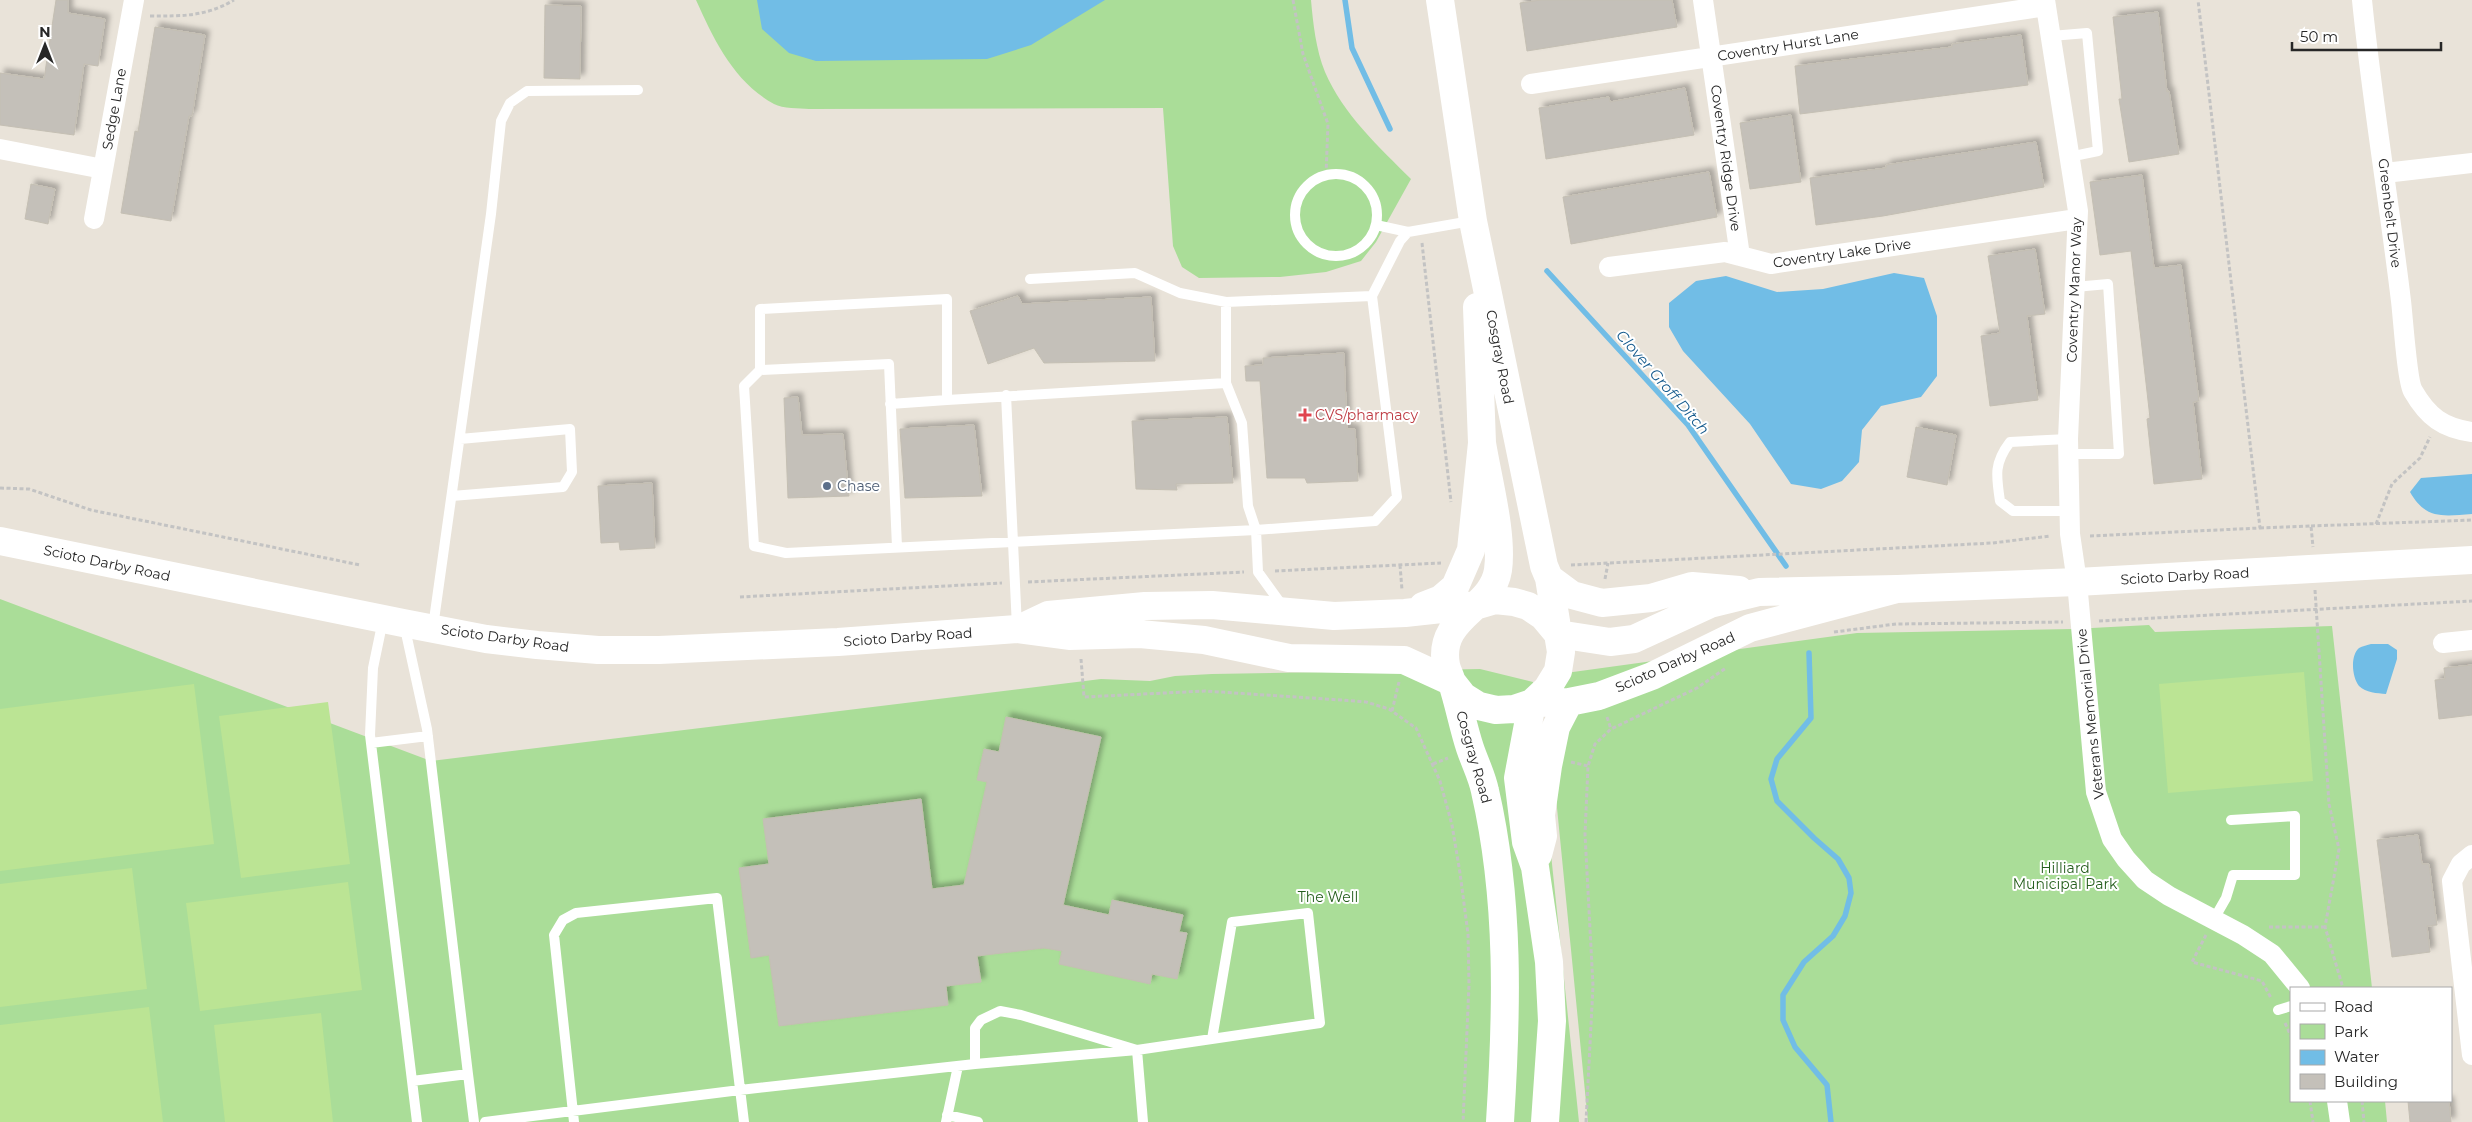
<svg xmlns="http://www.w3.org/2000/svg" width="2472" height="1122" font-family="Montserrat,sans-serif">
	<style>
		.green { fill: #aadd98 }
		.pitch { fill: #bbe494 }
		.water { fill: #71bde6 }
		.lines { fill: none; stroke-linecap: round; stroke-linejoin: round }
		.stream { stroke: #71bde6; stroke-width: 5.5 }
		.building { fill: #c4c0b9; stroke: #c4bfb3; filter: url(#shadow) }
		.path { stroke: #c3c3c3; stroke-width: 3; stroke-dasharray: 4 2.5; stroke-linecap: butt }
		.service { stroke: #fff; stroke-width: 10 }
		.minor { stroke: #fff; stroke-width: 20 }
		.secondary { stroke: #fff; stroke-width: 28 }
		.health-dot { fill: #e0444e; stroke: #fff; stroke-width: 2 }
		.service-dot { fill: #5c6f8a; stroke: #fff; stroke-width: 2 }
		.labels { text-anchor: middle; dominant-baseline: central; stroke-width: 4; stroke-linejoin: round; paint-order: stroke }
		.street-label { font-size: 14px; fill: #272727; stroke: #fff }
		.health-label { font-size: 14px; fill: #be3a42; stroke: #fff; text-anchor: start }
		.service-label { font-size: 14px; fill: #4e5e75; stroke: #fff; text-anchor: start }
		.park-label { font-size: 14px; fill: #255e1d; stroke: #fff }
		.water-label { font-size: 15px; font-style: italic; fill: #145a8d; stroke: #fff }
	</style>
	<defs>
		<filter id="shadow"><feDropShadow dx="4.5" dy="-4.5" stdDeviation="2.5" flood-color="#0004"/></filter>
	</defs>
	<rect width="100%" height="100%" fill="#e9e3d9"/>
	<path class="green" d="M696 0H1311C1313 23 1316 50 1325 72 1343 114 1379 147 1411 179L1376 242 1361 261 1326 272 1280 277 1199 278 1182 267 1173 246 1163 108 809 109C799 108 783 109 774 104 734 82 714 40 696 0Z
		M0 599 431 761 1101 679 1150 681 1175 676 1212 674 1480 669 1533 682 1579 1122H0Z
		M2149 625 2155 632 2332 626 2372 988H2291V1101H2385L2387 1122H1588L1544 676 1857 633 2073 629Z"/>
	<path class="pitch" d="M2304 672 2313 781 2168 793 2159 684Z
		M194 684 214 844 0 871V709Z
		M328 702 350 864 241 878 219 716Z
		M132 868 147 989 0 1007V884Z
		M348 882 362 990 200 1011 186 903Z
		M149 1007 163 1122H0V1025Z
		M321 1013 333 1122H225L214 1025Z"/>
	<path class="water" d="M757 0H1105L1031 45 987 59 816 61 789 53 762 29Z
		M1894 273 1924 278 1937 316V376L1921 397 1881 406 1862 430 1859 462 1842 481 1821 489 1791 484 1750 424 1683 351 1669 327V303L1696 281 1726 276 1777 292 1823 289Z
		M2472 474V514C2443 516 2426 520 2410 492L2421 478Z
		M2371 644H2388L2397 650V659L2386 694C2377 693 2366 693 2359 686 2352 677 2350 656 2359 648 2362 646 2368 645 2371 644Z"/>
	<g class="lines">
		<path class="stream" d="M1345 0 1352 48 1390 129
			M1547 271 1688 425 1786 566
			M1809 653 1811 718 1777 759 1771 779 1777 801 1814 838 1838 859 1849 878 1851 893 1845 916 1833 936 1804 962 1783 995V1020L1795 1047 1827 1085 1831 1122"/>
	</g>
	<path class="building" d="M56 0H68V13L105 19 98 66 84 64 74 135 0 125V73L44 79Z
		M1541 0H1672L1677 27 1527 51 1520 3Z
		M545 5 581 6 580 79 544 78Z
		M2158 12 2167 92 2169 91 2179 154 2129 162 2119 99H2122L2113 17Z
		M155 27 205 35 192 116H189L171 221 121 213 135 131 138 132Z
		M2021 35 2028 85 1800 114 1795 66 1952 47V44Z
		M1685 88 1694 135 1546 159 1539 108 1609 97 1610 102Z
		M1791 115 1801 182 1750 189 1740 123Z
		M2036 142 2044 187 1883 216 1816 225 1810 178 1886 168V165Z
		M1709 172 1717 217 1571 244 1563 197Z
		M2142 175 2154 268 2181 265 2199 401 2193 402 2202 479 2154 484 2147 419 2150 418 2131 251 2100 255 2090 182Z
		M31 184 55 189 48 224 25 219Z
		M2035 249 2045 314 2027 316 2038 400 1990 406 1981 336 2000 333 1988 256Z
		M1018 296 1022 304 1151 297 1155 361 1044 363 1034 348 988 364 970 311Z
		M1344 353 1347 429H1355L1358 481 1307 483 1305 478H1267L1260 381H1246L1245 366 1263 365V358Z
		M798 397 802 435 843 434 849 496 788 498 784 398Z
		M1227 417 1233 483 1176 484 1177 490 1136 489 1132 421Z
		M974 425 982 496 905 498 900 429Z
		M1916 427 1956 435 1947 485 1907 477Z
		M652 483 655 548 620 550 619 542 601 543 598 486Z
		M2472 665V715L2439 719 2435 680 2445 679 2444 668Z
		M1006 717 1101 737 1063 905 1109 915 1112 900 1183 915 1179 932 1187 933 1177 979 1152 974 1150 984 1059 964 1062 951 1044 948 977 956 981 982 946 986 948 1005 779 1026 769 955 751 958 739 868 769 864 763 819 921 799 932 889 964 885 987 782 977 780 984 749 999 752Z
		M2418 835 2422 864H2429L2437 925 2427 926 2430 952 2392 957 2377 840Z
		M2408 1101H2449L2451 1122H2410Z"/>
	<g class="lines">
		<path class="path" d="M1293 0 1303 54 1328 124 1326 175
			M150 16C182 16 205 17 234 0
			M1422 243 1451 502
			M0 488 29 489 91 510 360 565
			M2376 524 2392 484 2420 458 2430 437
			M2311 526 2472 520
			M2260 528 2311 526 2313 547
			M2090 536 2260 528 2198 0
			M1400 565 1402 590
			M1571 565 1992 543 2051 536
			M1275 571 1441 563
			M1605 579 1608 563
			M1028 582 1244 572
			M2315 590 2329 804 2339 849 2325 927 2343 988
			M740 597 1002 583
			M2099 621 2472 601
			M1834 632 1896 624 2063 622
			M1081 659 1084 697 1205 691 1341 700 1366 702 1389 709 1416 728 1440 781 1452 825 1460 873 1468 934 1469 985 1463 1122
			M1392 711 1399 682
			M1607 717 1611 729
			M1571 762 1588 766
			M1433 764 1448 758
			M2269 927H2325
			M2206 935 2192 962 2262 981 2271 998
			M2285 1023 2291 1036
			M2310 1101 2313 1122
			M2362 1101 2364 1122
			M1586 1122 1593 986 1585 834 1588 766 1595 744 1611 729 1697 688 1726 668"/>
		<path class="service" d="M2051 36 2087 33 2098 151 2069 157
			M1295 215a41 41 0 1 1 82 0a41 41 0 1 1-82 0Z
			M1376 225 1408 232 1471 221
			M1030 279 1135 273 1180 293 1226 302 1372 296
			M1226 302V383L1242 423 1248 506 1256 530 1258 572 1284 608
			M760 370 889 364 897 547
			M1226 383 947 400V299L760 309V370L744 386 754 546 786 553 1256 530 1375 521 1397 497 1372 296 1400 241 1408 232
			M1006 395 1017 627
			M890 404 947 400
			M2068 439 2010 442C1994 463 1996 475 2000 501L2013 511H2069
			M2068 454H2119L2108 284 2075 287
			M452 496 563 487 572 472 570 429 460 439
			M383 620 373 668 370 735 417 1122
			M404 624 427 729 468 1074 412 1081
			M433 627 491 214 501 121 510 103 527 91 638 90
			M371 743 428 736
			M2214 919 2226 898 2233 875H2295V816L2231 820
			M2278 1010 2291 1006
			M975 1064V1028L981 1020 1000 1011 1021 1015 1137 1050 1143 1122
			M468 1074 474 1122
			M947 1115 978 1122
			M485 1122 740 1090 975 1064 1137 1050 1320 1023 1308 913 1232 922 1212 1039
			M574 1122 554 935 563 920 576 913 717 898 744 1122
			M946 1122 958 1066"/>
		<path class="minor" d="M1703 0 1740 256
			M2045 0 2078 211 2068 439 2070 534 2077 582 2096 792 2112 839 2126 859 2145 880 2169 896 2243 935 2272 954 2300 988
			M2362 0C2372 101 2389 201 2401 301 2403 317 2407 381 2413 391 2428 417 2443 428 2472 432
			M1531 84 2046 6
			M0 149 103 169
			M2385 173 2472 163
			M94 219 134 0
			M1609 267 1725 252 1771 264 2077 219
			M2443 643 2472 640
			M2472 855 2461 864 2452 881 2472 1055
			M2337 1101 2340 1122"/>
		<path class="secondary" d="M1440 0 1473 221 1544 566 1549 578 1561 652 1558 671 1547 689 1532 703 1518 778 1526 842 1535 867 1549 962 1552 1021 1545 1122
			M1482 443C1488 480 1503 534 1498 570 1492 610 1437 616 1446 665 1447 671 1451 677 1452 683 1459 704 1463 727 1470 748 1475 763 1482 776 1485 791 1510 900 1507 1011 1500 1122
			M0 541 403 623 486 639 537 645 598 650H659L838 642 1017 629 1069 636 1140 634 1204 640 1289 658 1404 660 1452 682 1463 696 1479 706 1496 710 1514 709 1532 703 1569 702 1599 696 1652 676 1750 628 1897 589
			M1549 578 1572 595 1602 603 1651 598 1692 586 1739 590
			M1423 606 1441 599 1455 587 1471 550 1482 443 1477 307
			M1021 628 1048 615 1145 606 1212 605 1334 616 1405 613 1478 605 1495 600 1514 602 1528 606 1543 616 1558 634 1610 642 1634 639 1710 604 1759 592 1897 589 2077 582 2472 560
			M1538 855 1543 836 1541 815 1548 766 1556 727 1569 702"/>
	</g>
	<path class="health-dot" d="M1302.5 407.5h5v5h5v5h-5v5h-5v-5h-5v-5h5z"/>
	<circle class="service-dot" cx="827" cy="486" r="5"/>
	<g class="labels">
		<g class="street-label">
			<text transform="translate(1788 45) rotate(-9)">Coventry Hurst Lane</text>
			<text transform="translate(114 109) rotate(-80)">Sedge Lane</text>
			<text transform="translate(1726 158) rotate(82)">Coventry Ridge Drive</text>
			<text transform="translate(2390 213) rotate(83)">Greenbelt Drive</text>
			<text transform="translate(1842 253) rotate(-8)">Coventry Lake Drive</text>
			<text transform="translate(2074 290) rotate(-88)">Coventry Manor Way</text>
			<text transform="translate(1500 357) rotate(79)">Cosgray Road</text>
			<text transform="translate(107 563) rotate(12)">Scioto Darby Road</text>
			<text transform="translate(2185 576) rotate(-3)">Scioto Darby Road</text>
			<text transform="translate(908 637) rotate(-4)">Scioto Darby Road</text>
			<text transform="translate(505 638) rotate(8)">Scioto Darby Road</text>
			<text transform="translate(1675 662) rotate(-24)">Scioto Darby Road</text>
			<text transform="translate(2090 714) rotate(-96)">Veterans Memorial Drive</text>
			<text transform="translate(1474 757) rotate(74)">Cosgray Road</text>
		</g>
		<g class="health-label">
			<text x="1315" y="415">CVS/pharmacy</text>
		</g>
		<g class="service-label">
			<text x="837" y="486">Chase</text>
		</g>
		<g class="park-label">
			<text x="2065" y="868">Hilliard<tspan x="2065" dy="16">Municipal Park</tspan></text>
			<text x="1328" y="897">The Well</text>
		</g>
		<g class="water-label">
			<text transform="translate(1663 382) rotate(49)">Clover Groff Ditch</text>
		</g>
	</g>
	<rect x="2290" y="987" width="162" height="115" fill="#ffffff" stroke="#a9a9a9"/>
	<rect x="2300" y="1003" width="25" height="8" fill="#ffffff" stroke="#a9a9a9"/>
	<text x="2334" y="1012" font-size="15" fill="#272727">Road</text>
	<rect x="2300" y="1024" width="25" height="15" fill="#aadd98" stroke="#a9a9a9"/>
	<text x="2334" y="1037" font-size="15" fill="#272727">Park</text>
	<rect x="2300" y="1050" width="25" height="15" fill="#71bde6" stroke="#a9a9a9"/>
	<text x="2334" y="1062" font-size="15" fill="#272727">Water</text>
	<rect x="2300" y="1074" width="25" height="15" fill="#c4c0b9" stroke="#a9a9a9"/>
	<text x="2334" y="1087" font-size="15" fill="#272727">Building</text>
	<g transform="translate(45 45)" stroke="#ffffff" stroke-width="4" paint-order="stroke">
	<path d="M0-4L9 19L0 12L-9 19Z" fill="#272727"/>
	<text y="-8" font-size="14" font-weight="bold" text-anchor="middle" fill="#272727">N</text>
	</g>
	<path d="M2292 42v8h149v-8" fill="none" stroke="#272727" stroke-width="2.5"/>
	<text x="2300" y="42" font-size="15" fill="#272727" stroke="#ffffff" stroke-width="4" paint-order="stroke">50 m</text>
</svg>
